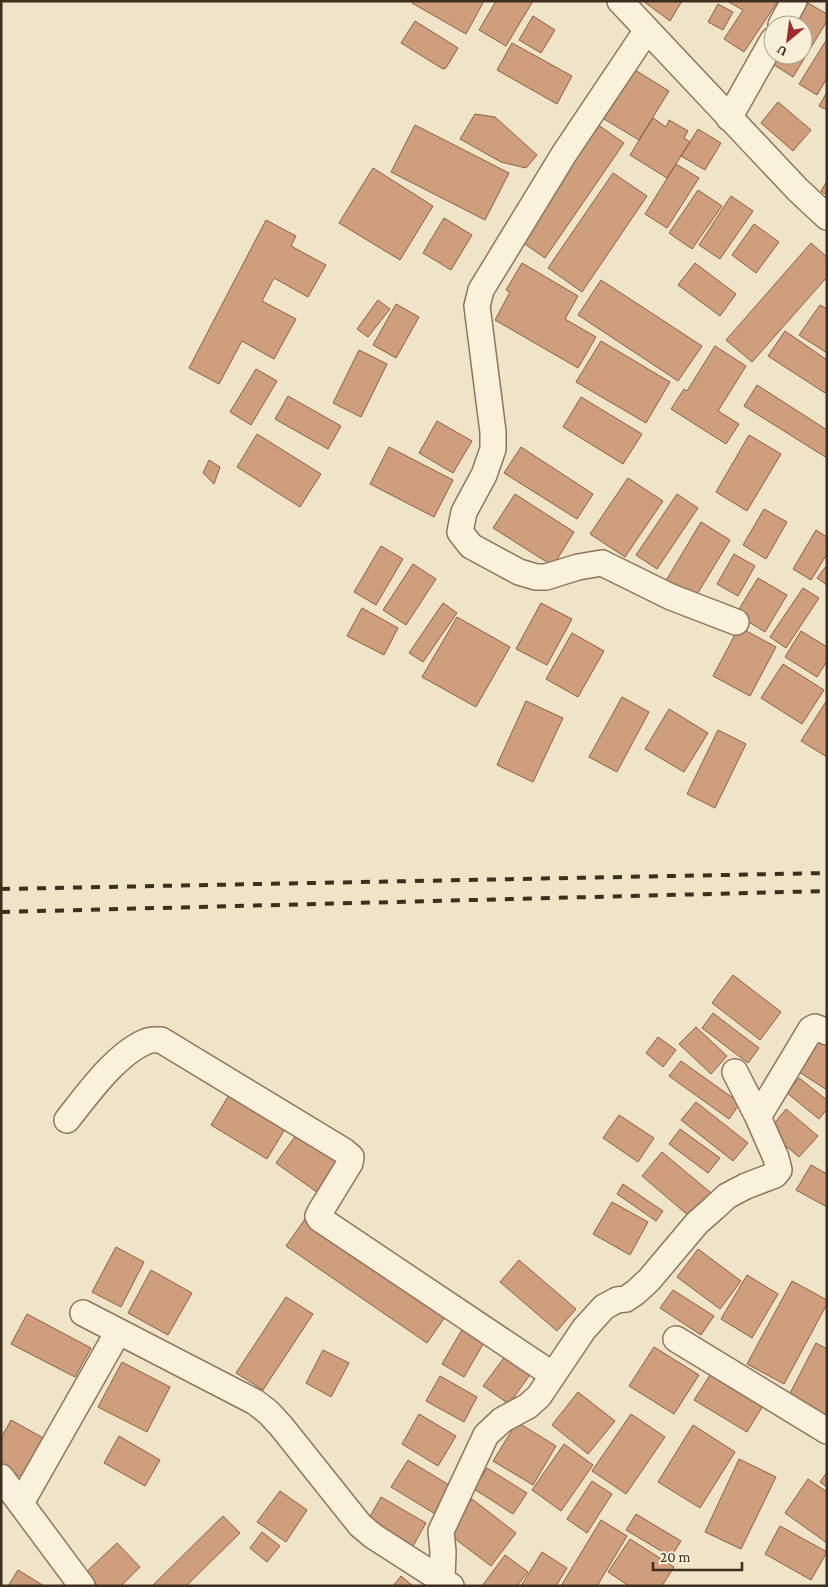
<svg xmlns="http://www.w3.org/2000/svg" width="828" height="1587" font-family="'Crimson Pro',serif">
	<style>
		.building { fill: #cf9f7d; stroke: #8d5f41 }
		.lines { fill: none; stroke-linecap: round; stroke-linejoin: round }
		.street-casing { stroke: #8d765c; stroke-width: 28 }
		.street { stroke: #faf1dc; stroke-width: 25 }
		.rail { stroke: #3d2e20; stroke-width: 4; stroke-dasharray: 9 9; stroke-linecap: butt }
	</style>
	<rect width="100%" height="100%" fill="#f0e4c8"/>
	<path class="building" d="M413 1H484L466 34 412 3Z
		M496 1H533L506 46 479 30Z
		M643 1H682L670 21Z
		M727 1H778L744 52 724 39 743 10Z
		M808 3 827 14V21L793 77 771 63 776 55H803V25H795Z
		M718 4 733 12 723 30 708 22Z
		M533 16 555 30 541 53 519 40Z
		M415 21 458 48 446 68 443 69 401 43Z
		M827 39V78L817 95 799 84Z
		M512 43 572 76 557 104 497 70Z
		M635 70 669 91 639 140 604 119Z
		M827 92V110L819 106Z
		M778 102 811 130 793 151 761 123Z
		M475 114 495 117 537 155 526 168 501 162 460 139Z
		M653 118 666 127 669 120 688 131 684 138 690 142 667 178 630 155Z
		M594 122 624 143 545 258 515 237Z
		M415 125 509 173 485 220 391 172Z
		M698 129 721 143 705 170 681 156Z
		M676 164 699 178 667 228 645 214Z
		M373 168 433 206 400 260 339 223Z
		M613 173 647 196 582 292 548 268Z
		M827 181V195L821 191Z
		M698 190 722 206 692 249 669 233Z
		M731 196 753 211 720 259 699 245Z
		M444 218 472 235 451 270 423 253Z
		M266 220 296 236 291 246 326 265 308 297 274 278 262 301 296 319 274 359 242 341 219 384 189 368Z
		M754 224 779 242 756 273 732 255Z
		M811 243 827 257V277L752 362 726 340Z
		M522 263 578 296 565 319 596 337 578 368 495 320 510 292 506 290Z
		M695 263 736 294 720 316 678 285Z
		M601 280 702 346 678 381 578 315Z
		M378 300 390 309 368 337 357 329Z
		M396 304 419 317 396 358 373 345Z
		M820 305 827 309V353L799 335Z
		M785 331 827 360V390L825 393 768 356Z
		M601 341 670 382 646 423 576 382Z
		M715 346 746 366 718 411 739 424 726 444 671 409 684 389 687 391Z
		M359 350 387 364 361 417 333 403Z
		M256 369 277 381 251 425 230 412Z
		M757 385 827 430V458L744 406Z
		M288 396 341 426 328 449 275 419Z
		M581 397 642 434 623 464 563 427Z
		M437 421 472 441 453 473 419 453Z
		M257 434 321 474 300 507 237 467Z
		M749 435 781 454 747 511 716 492Z
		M389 447 453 480 434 517 370 484Z
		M521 447 593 494 577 519 504 473Z
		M209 460 220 467 214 484 203 473Z
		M628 478 663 501 625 557 590 534Z
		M515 494 574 532 553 566 493 528Z
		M677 494 698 508 657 569 636 555Z
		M764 509 787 522 766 559 743 545Z
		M701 522 730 540 693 601 664 584Z
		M816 530 827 537V554L811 580 793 569Z
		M381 546 403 559 376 605 354 592Z
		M734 554 755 566 738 596 717 584Z
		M413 564 436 579 406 625 383 610Z
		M827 565V585L817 578Z
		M758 578 787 595 765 632 736 614Z
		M803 588 819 598 786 648 770 637Z
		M443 603 457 613 423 662 409 653Z
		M541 603 572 619 547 665 516 649Z
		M362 608 398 628 384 655 347 636Z
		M457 617 510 647 476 707 422 677Z
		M739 627 776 647 750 696 713 676Z
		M801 631 827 647V661L817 677 785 657Z
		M572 633 604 651 578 697 546 679Z
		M783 664 824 690 802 724 761 698Z
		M622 697 649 712 617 772 589 757Z
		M827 700V757L801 741Z
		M526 701 563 718 533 782 497 765Z
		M669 709 708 733 684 772 645 749Z
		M718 730 746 744 715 808 687 794Z
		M733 975 781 1012 760 1040 712 1003Z
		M713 1013 759 1048 748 1063 702 1028Z
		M696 1027 727 1056 711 1074 679 1044Z
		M822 1031 827 1034V1090L796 1070Z
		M658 1037 676 1050 663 1067 646 1053Z
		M681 1061 740 1103 729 1119 669 1076Z
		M799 1078 827 1100V1109L819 1119 787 1093Z
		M232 1090 288 1124 267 1159 211 1125Z
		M696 1102 748 1143 733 1161 681 1120Z
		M786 1109 818 1136 799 1157 768 1131Z
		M619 1115 654 1138 638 1162 603 1138Z
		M680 1129 720 1158 708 1173 669 1144Z
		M299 1131 341 1161 318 1193 276 1163Z
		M662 1152 711 1193 690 1217 642 1176Z
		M811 1165 827 1174V1207L796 1190Z
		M623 1184 663 1211 656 1221 617 1194Z
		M612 1202 648 1222 630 1255 593 1234Z
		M305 1219 445 1317 427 1343 286 1246Z
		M116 1247 144 1262 121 1307 92 1292Z
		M698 1249 741 1281 720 1309 677 1277Z
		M519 1260 576 1309 557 1331 500 1282Z
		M151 1270 192 1293 168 1335 128 1313Z
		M747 1275 778 1294 752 1338 721 1319Z
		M792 1281 827 1300V1304L784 1384 747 1364Z
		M673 1290 714 1316 701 1335 660 1308Z
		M286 1297 313 1314 263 1390 236 1373Z
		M27 1314 91 1348 75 1377 11 1344Z
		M467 1321 489 1334 464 1377 442 1364Z
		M816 1343 827 1349V1420L787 1399Z
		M654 1347 699 1375 674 1414 629 1386Z
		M323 1350 349 1363 331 1397 306 1383Z
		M509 1351 534 1369 509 1404 483 1386Z
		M122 1362 170 1387 147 1432 98 1407Z
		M712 1372 764 1404 747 1432 694 1400Z
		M440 1376 477 1397 464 1422 426 1401Z
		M578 1392 615 1421 588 1454 552 1425Z
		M419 1414 456 1436 438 1466 402 1444Z
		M631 1414 665 1437 626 1494 592 1471Z
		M11 1420 47 1440 25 1479 1 1466V1438Z
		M517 1422 556 1446 533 1485 493 1461Z
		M693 1425 735 1452 700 1508 658 1482Z
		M119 1436 160 1460 145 1486 104 1463Z
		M564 1444 593 1465 561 1511 532 1490Z
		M739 1459 776 1477 741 1549 705 1532Z
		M408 1460 454 1488 437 1515 391 1487Z
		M487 1468 527 1493 513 1514 474 1489Z
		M827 1472V1487L820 1482Z
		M808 1479 827 1492V1543L785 1513Z
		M592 1481 612 1494 587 1533 567 1519Z
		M280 1491 307 1510 286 1542 257 1522Z
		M381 1497 426 1523 413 1546 368 1520Z
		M472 1499 516 1533 491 1566 446 1532Z
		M636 1514 681 1541 671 1557 626 1530Z
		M223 1516 240 1533 186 1586H152Z
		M601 1520 627 1536 597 1586H561Z
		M780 1526 827 1552 811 1580 765 1554Z
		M262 1532 280 1546 267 1562 250 1548Z
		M630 1539 674 1567 662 1586H629L608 1572Z
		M117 1543 140 1567 121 1586H98L85 1573Z
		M542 1552 567 1568 556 1586H521Z
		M505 1555 528 1572 517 1586H482Z
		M18 1570 44 1586H8Z
		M401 1576 413 1586H393Z"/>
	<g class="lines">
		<defs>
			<path id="street" d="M620 1 798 190 827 217
				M781 25 794 1
				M647 30 564 154 481 290 477 306 493 432V449L484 475 464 512 460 532 471 546 519 572 536 577H546L578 567 602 563 671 597 736 622
				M729 118 773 40
				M758 1117 811 1029 815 1027 827 1032
				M67 1120C87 1095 115 1055 145 1042 150 1039 155 1040 161 1040L344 1151 351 1157 350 1163 320 1212 318 1216 320 1219 553 1375
				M83 1313 255 1402 268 1412 281 1426 360 1525 373 1536 451 1586
				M676 1339 827 1431
				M1 1477 82 1586
				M21 1503 118 1332
				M442 1580 443 1552 441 1531 486 1435 502 1420 528 1406 539 1396 584 1329 604 1307 617 1300 626 1299 636 1292 649 1280 697 1223 714 1208 727 1196 746 1186 775 1175 779 1170 776 1158 758 1117 735 1072"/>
		</defs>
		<use href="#street" class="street-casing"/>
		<use href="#street" class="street"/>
		<path class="rail" d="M1 889 827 873
			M1 912 827 891"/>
	</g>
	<rect width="828" height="1587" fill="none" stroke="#3d2e20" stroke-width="5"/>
	<g transform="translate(788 40) rotate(209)"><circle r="24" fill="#f7eed8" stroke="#ada18e"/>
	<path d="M0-4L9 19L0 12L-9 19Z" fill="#9e2a2b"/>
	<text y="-8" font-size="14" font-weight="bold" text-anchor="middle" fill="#3d2e20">U</text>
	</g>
	<path d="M653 1562v8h89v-8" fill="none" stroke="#3d2e20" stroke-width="2.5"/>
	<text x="660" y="1562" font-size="15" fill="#3d2e20" stroke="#f7eed8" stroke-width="4" paint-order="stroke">20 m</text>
</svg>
